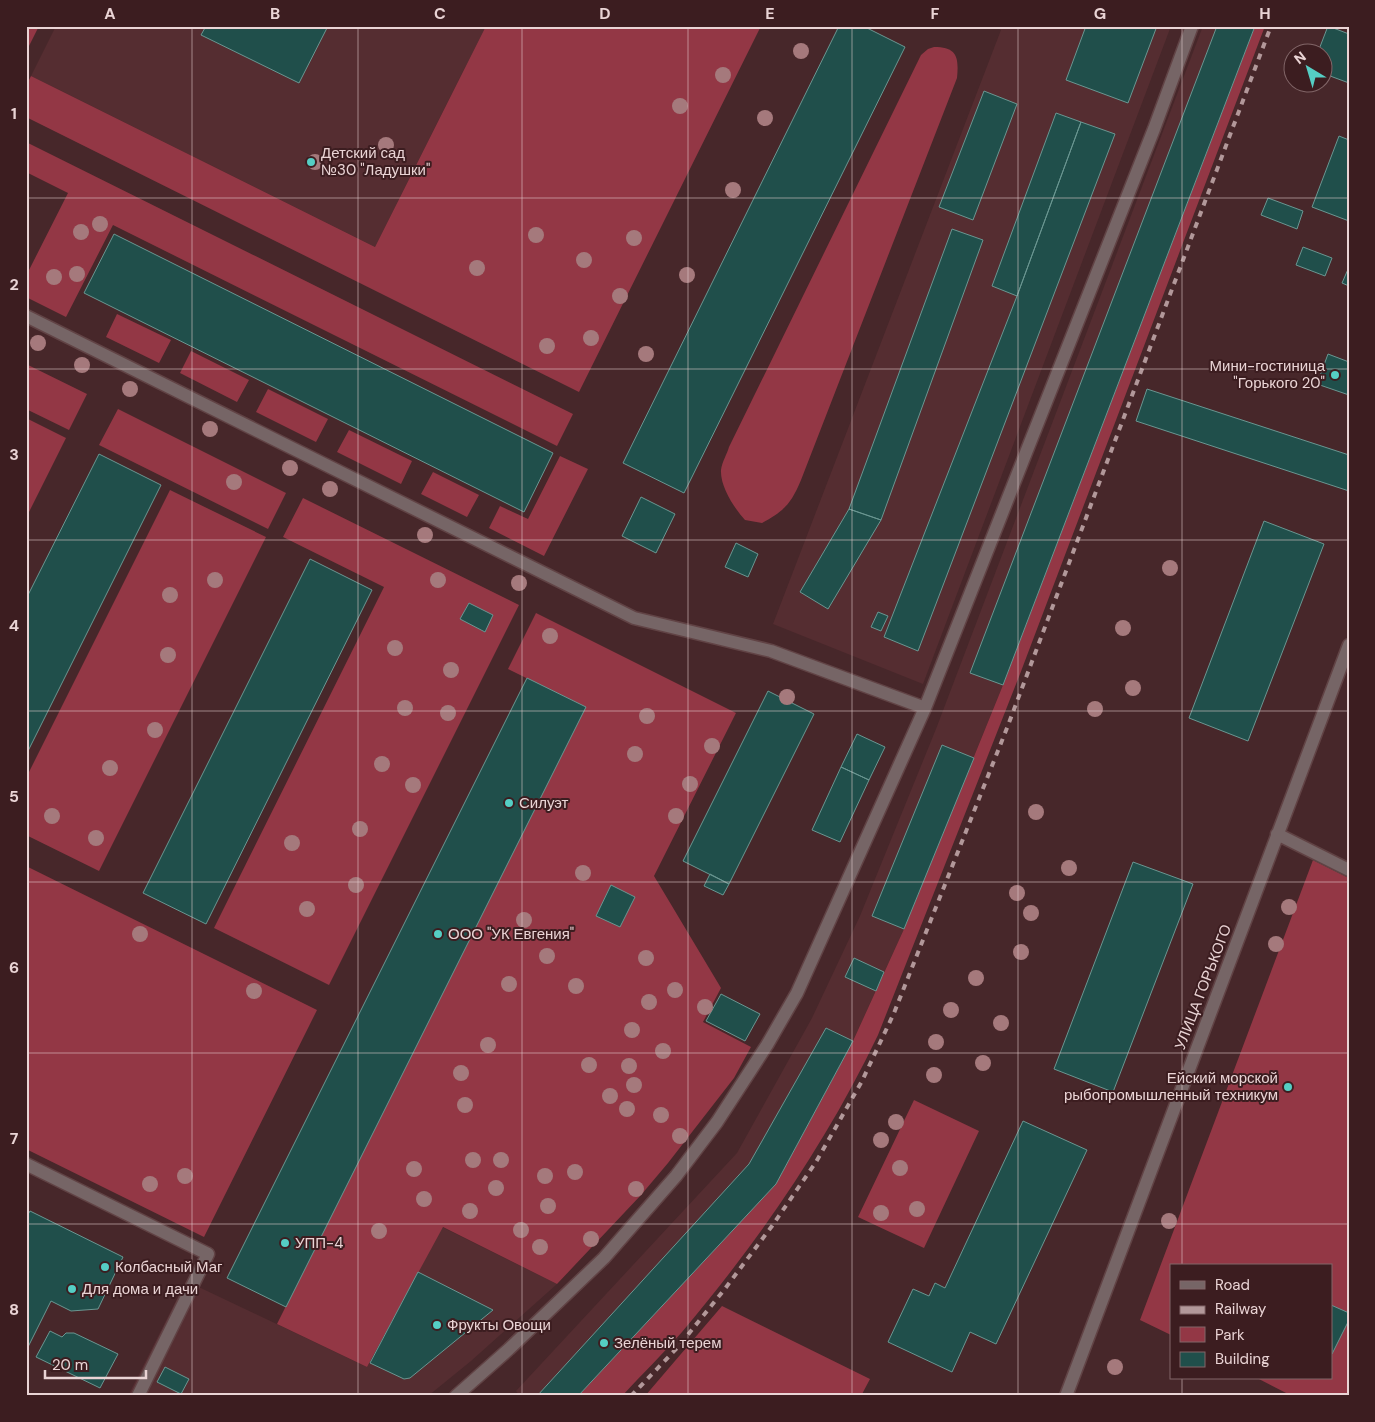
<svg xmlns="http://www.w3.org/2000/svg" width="1375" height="1422" font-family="'DM Sans',sans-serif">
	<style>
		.built { fill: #552d31 }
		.green { fill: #933745 }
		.building { fill: #204f4b; stroke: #6a9691 }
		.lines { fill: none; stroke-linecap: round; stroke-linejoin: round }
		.minor-casing { stroke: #614345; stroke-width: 15 }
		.minor { stroke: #766566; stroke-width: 12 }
		.rail { stroke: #b2989a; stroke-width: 4; stroke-dasharray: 6 6; stroke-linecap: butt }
		.tree { fill: #a5797c }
		.grid { fill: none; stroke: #ead4d5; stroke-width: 1; stroke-opacity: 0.55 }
		.poi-dot { fill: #55cec4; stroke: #3c1d20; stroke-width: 2 }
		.labels { text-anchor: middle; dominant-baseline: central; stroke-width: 4; stroke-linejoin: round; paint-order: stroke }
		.poi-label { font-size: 15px; fill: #ead4d5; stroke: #3c1d20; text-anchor: start }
		.street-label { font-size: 15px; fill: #ead4d5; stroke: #3c1d20 }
		.neatline { fill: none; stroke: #ead4d5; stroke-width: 2 }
		.grid-label { font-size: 16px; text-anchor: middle; font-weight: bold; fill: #ead4d5 }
	</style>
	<rect width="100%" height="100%" fill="#47272a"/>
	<path class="built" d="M56 26H486L375 247 31 76Z
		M993 26H1171L923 684 773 624 1001 30Z
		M1203 26H1255L1003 685 904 929 853 1041 776 1184 578 1396H520L516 1391 737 1153 812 1018 860 916 936 729Z
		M442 1227 557 1284 471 1361 428 1396H128L186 1281 367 1367Z"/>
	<path class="green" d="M26 26H39L26 52Z
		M486 26H761L579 392 26 117V86L31 76 375 247Z
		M1255 26H1265L1020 674 878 1035C827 1142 758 1242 682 1332 663 1354 641 1375 622 1396H578L776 1184 853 1041 904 929 1003 685Z
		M934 47C957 47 959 57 957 78L801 480C791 504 784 511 762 523L745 520C734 508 720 486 721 470 722 462 727 454 729 447L921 55 928 49Z
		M26 142 573 414 557 446 113 225 66 317 26 297V276L68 193 26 172Z
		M117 314 171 340 159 363 106 337Z
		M191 351 249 380 237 402 180 373Z
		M26 364 87 394 69 430 26 409Z
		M268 389 328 419 316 442 256 412Z
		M118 409 286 493 268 529 99 445Z
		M26 418 66 438 26 518Z
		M349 430 412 461 401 484 337 452Z
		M560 456 588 469 544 556 489 528 500 506 528 519Z
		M433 472 479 495 467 517 421 494Z
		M170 490 266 537 99 871 26 835V778Z
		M303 498 519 605 329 985 214 928 384 587 283 537Z
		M536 613 736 713 654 876 721 988 703 1022 751 1047 734 1078 668 1163 641 1195 557 1284 443 1227 367 1367 277 1324 585 707 508 669Z
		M1313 860 1349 878V1396H1292L1257 1378H1331V1266H1171V1335L1140 1320Z
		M26 866 317 1010 204 1237 26 1149Z
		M914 1100 979 1131 924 1248 858 1217Z
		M722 1306 870 1379 861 1396H645Z"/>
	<path class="building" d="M206 26H328L299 83 201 35Z
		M839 26H863L905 47 684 493 623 463Z
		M1086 26H1157L1128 103 1066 80Z
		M1217 26H1255L1003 685 970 673Z
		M1328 26 1349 34V83L1322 73V52H1318Z
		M984 91 1017 104 973 220 939 207Z
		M1056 113 1081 122 1017 296 992 286Z
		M1081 122 1115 134 918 651 884 637 1017 296Z
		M1339 136 1349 140V221L1312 207Z
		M1268 198 1303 211 1297 229 1261 215Z
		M952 229 983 240 881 520 849 509Z
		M114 234 553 453 524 512 84 293Z
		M1303 247 1332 258 1325 276 1296 265Z
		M1349 267V286L1342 283Z
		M1328 354 1349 362V395L1317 384Z
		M1147 389 1349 455V491L1136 421Z
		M99 454 161 485 26 755V599Z
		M641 497 675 514 656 553 622 536Z
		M849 509 881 520 828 609 800 592Z
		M1264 521 1324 544 1248 741 1189 718Z
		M736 543 758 554 748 577 725 567Z
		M310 559 372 590 206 924 143 893Z
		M469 603 493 615 485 632 460 619Z
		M878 612 888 616 881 631 871 627Z
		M527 678 586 707 286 1307 227 1278Z
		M768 691 814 714 729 884 683 861Z
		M857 734 885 747 869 780 841 767Z
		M942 745 974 758 904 929 872 916Z
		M841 767 869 780 840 842 812 830Z
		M1133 862 1193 884 1113 1092 1054 1069Z
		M710 874 729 884 723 895 704 886Z
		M611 885 635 897 620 927 596 916Z
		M854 958 884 972 876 991 845 977Z
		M721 994 760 1014 745 1041 706 1021Z
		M826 1028 853 1041 776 1184 578 1396H537L749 1164Z
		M1023 1121 1087 1150 996 1344 970 1332 952 1372 888 1342 913 1289 929 1296 935 1283 945 1288Z
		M30 1211 123 1257 98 1309 71 1311 51 1301 28 1347 26 1346V1218Z
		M418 1272 493 1310 410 1378 404 1379 370 1363Z
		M1331 1305 1349 1313V1320L1332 1354Z
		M50 1331 62 1337 66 1333H74L118 1354 100 1388 36 1357Z
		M165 1367 189 1379 181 1394 157 1382Z"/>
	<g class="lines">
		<defs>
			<path id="minor" d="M26 316 634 618 771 651 925 708
				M1277 834 1349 870
				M26 1164 208 1254 138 1396
				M456 1396 509 1349 604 1258 676 1176 717 1122 767 1045 797 993 925 708 1154 129 1192 26
				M1066 1396 1349 645"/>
		</defs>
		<use href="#minor" class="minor-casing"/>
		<use href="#minor" class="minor"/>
		<path class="rail" d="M631 1396 678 1347 724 1290 772 1226 816 1162 862 1081 894 1013 1007 728 1271 26"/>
	</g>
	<g class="tree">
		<circle cx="801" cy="51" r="8"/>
		<circle cx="723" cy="75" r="8"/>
		<circle cx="680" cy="106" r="8"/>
		<circle cx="765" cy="118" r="8"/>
		<circle cx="386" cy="145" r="8"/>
		<circle cx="315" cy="162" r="8"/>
		<circle cx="733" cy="190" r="8"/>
		<circle cx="100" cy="224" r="8"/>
		<circle cx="81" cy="232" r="8"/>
		<circle cx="536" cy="235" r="8"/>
		<circle cx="634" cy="238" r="8"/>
		<circle cx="584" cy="260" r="8"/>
		<circle cx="477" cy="268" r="8"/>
		<circle cx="77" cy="274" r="8"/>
		<circle cx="687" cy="275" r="8"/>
		<circle cx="54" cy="277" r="8"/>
		<circle cx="620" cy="296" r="8"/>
		<circle cx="591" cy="338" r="8"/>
		<circle cx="38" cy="343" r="8"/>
		<circle cx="547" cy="346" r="8"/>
		<circle cx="646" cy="354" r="8"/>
		<circle cx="82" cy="365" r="8"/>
		<circle cx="130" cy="389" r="8"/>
		<circle cx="210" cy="429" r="8"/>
		<circle cx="290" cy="468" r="8"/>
		<circle cx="234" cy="482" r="8"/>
		<circle cx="330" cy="489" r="8"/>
		<circle cx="425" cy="535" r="8"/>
		<circle cx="1170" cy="568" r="8"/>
		<circle cx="215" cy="580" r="8"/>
		<circle cx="438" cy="580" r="8"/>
		<circle cx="519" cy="583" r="8"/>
		<circle cx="170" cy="595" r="8"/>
		<circle cx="1123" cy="628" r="8"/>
		<circle cx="550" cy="636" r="8"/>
		<circle cx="395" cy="648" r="8"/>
		<circle cx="168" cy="655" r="8"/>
		<circle cx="451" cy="670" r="8"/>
		<circle cx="1133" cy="688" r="8"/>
		<circle cx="787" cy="697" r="8"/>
		<circle cx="405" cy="708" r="8"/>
		<circle cx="1095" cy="709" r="8"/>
		<circle cx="448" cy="713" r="8"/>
		<circle cx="647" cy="716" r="8"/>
		<circle cx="155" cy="730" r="8"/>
		<circle cx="712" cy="746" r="8"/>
		<circle cx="635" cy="754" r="8"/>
		<circle cx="382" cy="764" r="8"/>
		<circle cx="110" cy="768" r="8"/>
		<circle cx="690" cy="784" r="8"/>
		<circle cx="413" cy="785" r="8"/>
		<circle cx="1036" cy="812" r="8"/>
		<circle cx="52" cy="816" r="8"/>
		<circle cx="676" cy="816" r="8"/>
		<circle cx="360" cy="829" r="8"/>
		<circle cx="96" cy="838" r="8"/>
		<circle cx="292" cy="843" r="8"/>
		<circle cx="1069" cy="868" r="8"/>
		<circle cx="583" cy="873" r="8"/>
		<circle cx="356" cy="885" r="8"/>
		<circle cx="1017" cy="893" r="8"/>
		<circle cx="1289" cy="907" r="8"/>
		<circle cx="307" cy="909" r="8"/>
		<circle cx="1031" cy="913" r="8"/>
		<circle cx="524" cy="920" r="8"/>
		<circle cx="140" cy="934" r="8"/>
		<circle cx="1276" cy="944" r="8"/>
		<circle cx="1021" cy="952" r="8"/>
		<circle cx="547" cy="956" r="8"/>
		<circle cx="646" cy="958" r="8"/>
		<circle cx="976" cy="978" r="8"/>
		<circle cx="509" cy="984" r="8"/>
		<circle cx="576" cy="986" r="8"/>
		<circle cx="675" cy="990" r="8"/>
		<circle cx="254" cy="991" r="8"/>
		<circle cx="649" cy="1002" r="8"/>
		<circle cx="705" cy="1007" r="8"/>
		<circle cx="951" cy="1010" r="8"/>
		<circle cx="1001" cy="1023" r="8"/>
		<circle cx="632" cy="1030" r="8"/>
		<circle cx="936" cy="1042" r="8"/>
		<circle cx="488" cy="1045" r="8"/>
		<circle cx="663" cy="1051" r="8"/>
		<circle cx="983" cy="1063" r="8"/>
		<circle cx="589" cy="1065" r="8"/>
		<circle cx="629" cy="1066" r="8"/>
		<circle cx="461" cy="1073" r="8"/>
		<circle cx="934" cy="1075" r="8"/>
		<circle cx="634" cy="1085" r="8"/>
		<circle cx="610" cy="1096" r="8"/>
		<circle cx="465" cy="1105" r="8"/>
		<circle cx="627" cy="1109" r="8"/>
		<circle cx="661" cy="1115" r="8"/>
		<circle cx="896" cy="1122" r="8"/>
		<circle cx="680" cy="1136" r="8"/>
		<circle cx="881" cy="1140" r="8"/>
		<circle cx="473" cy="1160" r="8"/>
		<circle cx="501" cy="1160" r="8"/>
		<circle cx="900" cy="1168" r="8"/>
		<circle cx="414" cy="1169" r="8"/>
		<circle cx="575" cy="1172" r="8"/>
		<circle cx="185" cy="1176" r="8"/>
		<circle cx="545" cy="1176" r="8"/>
		<circle cx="150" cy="1184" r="8"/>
		<circle cx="496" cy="1188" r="8"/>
		<circle cx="636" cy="1189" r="8"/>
		<circle cx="424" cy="1199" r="8"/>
		<circle cx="548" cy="1206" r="8"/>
		<circle cx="917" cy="1209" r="8"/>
		<circle cx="470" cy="1211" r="8"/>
		<circle cx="881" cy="1213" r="8"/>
		<circle cx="1169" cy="1221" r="8"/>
		<circle cx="521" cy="1230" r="8"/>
		<circle cx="379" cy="1231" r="8"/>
		<circle cx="591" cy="1239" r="8"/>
		<circle cx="540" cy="1247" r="8"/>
		<circle cx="1115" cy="1367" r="8"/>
	</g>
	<path class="grid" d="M192 26V1396M358 26V1396M522 26V1396M688 26V1396M852 26V1396M1018 26V1396M1182 26V1266M26 198H1349M26 369H1349M26 540H1349M26 711H1349M26 882H1349M26 1053H1349M26 1224H1349M1182 1378V1396"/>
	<g class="poi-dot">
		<circle cx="311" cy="162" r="5"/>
		<circle cx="1335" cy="375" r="5"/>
		<circle cx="509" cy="803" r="5"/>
		<circle cx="438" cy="934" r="5"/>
		<circle cx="1288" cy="1087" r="5"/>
		<circle cx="285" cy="1243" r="5"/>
		<circle cx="105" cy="1267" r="5"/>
		<circle cx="72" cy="1289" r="5"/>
		<circle cx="437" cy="1325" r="5"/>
		<circle cx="604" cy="1343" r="5"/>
	</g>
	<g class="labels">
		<g class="poi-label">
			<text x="321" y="153">Детский сад<tspan x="321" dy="17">№30 "Ладушки"</tspan></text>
			<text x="1325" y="366" text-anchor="end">Мини-гостиница<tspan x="1325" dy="17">"Горького 20"</tspan></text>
			<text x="519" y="803">Силуэт</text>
			<text x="448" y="934">ООО "УК Евгения"</text>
			<text x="1278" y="1078" text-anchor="end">Ейский морской<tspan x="1278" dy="17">рыбопромышленный техникум</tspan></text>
			<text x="295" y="1243">УПП-4</text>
			<text x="115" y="1267">Колбасный Маг</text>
			<text x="82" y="1289">Для дома и дачи</text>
			<text x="447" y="1325">Фрукты Овощи</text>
			<text x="614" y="1343">Зелёный терем</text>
		</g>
		<g class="street-label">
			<text transform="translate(1203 987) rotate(-69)">УЛИЦА ГОРЬКОГО</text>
		</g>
	</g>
	<rect width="1375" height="1422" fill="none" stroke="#3c1d20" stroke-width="55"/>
	<rect x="1170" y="1264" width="162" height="115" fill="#3c1d20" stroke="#826668"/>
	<rect x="1180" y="1281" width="25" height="8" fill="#766566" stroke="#826668"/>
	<text x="1215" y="1290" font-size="15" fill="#ead4d5">Road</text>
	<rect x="1180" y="1306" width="25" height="8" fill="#b2989a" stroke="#826668"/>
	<text x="1215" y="1314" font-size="15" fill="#ead4d5">Railway</text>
	<rect x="1180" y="1327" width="25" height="15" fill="#933745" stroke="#826668"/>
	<text x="1215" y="1340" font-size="15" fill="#ead4d5">Park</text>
	<rect x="1180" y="1352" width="25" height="15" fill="#204f4b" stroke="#826668"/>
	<text x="1215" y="1364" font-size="15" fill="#ead4d5">Building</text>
	<g transform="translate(1308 68) rotate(322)"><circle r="24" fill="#3c1d20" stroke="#826668"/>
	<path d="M0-4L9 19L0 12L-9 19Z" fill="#55cec4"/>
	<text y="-8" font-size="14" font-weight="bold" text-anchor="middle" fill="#ead4d5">N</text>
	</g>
	<path d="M45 1370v8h101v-8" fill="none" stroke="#ead4d5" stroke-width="2.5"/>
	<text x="52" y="1370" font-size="15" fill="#ead4d5" stroke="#3c1d20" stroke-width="4" paint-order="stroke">20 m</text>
	<rect x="28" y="28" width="1320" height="1366" class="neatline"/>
	<g class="grid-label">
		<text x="110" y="19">A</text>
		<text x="275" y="19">B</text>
		<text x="440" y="19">C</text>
		<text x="605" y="19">D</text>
		<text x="770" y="19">E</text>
		<text x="935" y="19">F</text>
		<text x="1100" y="19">G</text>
		<text x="1265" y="19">H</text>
		<text x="14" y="119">1</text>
		<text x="14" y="290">2</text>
		<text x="14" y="460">3</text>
		<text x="14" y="631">4</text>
		<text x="14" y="802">5</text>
		<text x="14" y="973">6</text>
		<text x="14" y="1144">7</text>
		<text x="14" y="1315">8</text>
	</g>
</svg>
